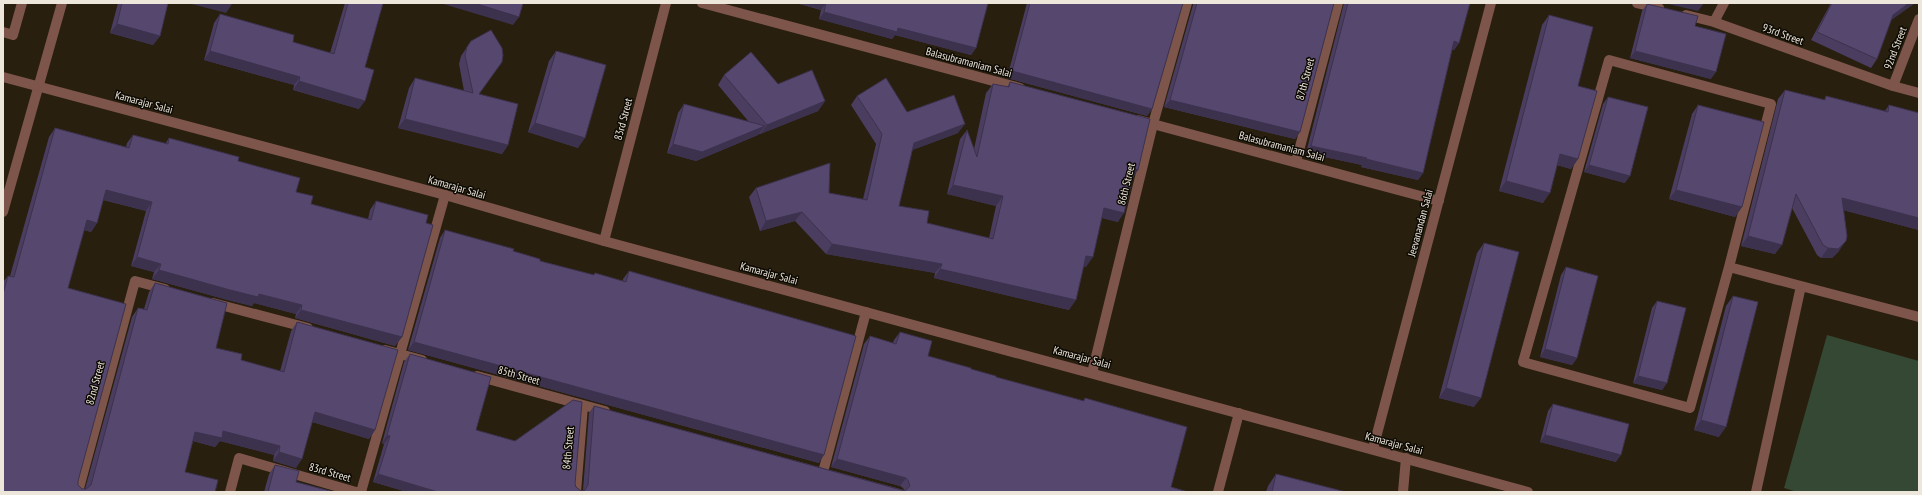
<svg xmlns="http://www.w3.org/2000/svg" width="1922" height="495" font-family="'PT Sans Narrow',sans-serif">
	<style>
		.green { fill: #344833 }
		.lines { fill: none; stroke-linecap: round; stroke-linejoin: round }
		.service { stroke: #7e554b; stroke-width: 10 }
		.minor { stroke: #7e554b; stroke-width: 10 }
		.tertiary { stroke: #7e554b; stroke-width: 10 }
		.wall { fill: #4a3d5f }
		.shaded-wall { fill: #3c324e }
		.building { fill: #56476f; stroke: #3c324e }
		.labels { text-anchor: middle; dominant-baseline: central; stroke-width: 3; stroke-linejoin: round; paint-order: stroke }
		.street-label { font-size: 11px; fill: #ece6db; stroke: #0d0a04 }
	</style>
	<rect width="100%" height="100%" fill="#281f0e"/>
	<path class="green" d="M1827 335 1919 361V492H1797L1784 488Z"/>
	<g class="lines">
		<path class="service" d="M1609 60 1771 104 1729 267 1690 408 1523 362Z
			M1729 267 1801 286 1756 492
			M1801 286 1919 317
			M1403 492 1406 458"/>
		<path class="minor" d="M702 3 1020 88
			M1637 3 1659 8
			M1686 15 1714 22 1893 86 1919 93
			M1714 22 1724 3
			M3 32 13 35 22 3
			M1893 86 1919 19
			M1138 120 1439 201
			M1296 162 1338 3
			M604 241 666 3
			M213 303 308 328
			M385 350 422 360
			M1092 373 1153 124 1187 3
			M477 376 605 411
			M1373 449 1491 3
			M823 472 866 312
			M78 492 135 281 165 289
			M230 492 239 458 356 492
			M361 492 445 195
			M576 492 583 406
			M1218 492 1239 413"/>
		<path class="tertiary" d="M3 77 445 195 604 241 1528 492
			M3 212 62 3"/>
	</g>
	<path class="wall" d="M118 3H168L160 36 153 45 110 33Z
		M345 3H383L365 67 359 109 293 90 294 85 204 60 214 23 220 14 293 42 330 53Z
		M796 3H988L976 48 971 55 895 35 892 39 819 19 821 10Z
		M1027 3H1183L1152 109 1147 116 1007 78Z
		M1193 3H1334L1300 132 1295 139 1164 107 1193 5Z
		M1344 3H1470L1459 43 1454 50H1452L1423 173 1418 180 1361 167 1362 165 1306 153Z
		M1831 3H1915L1891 20 1877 59 1871 68 1811 40Z
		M1647 4 1695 26 1711 79 1630 58 1642 11Z
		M1549 15 1578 86V159L1571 169 1557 165 1543 203 1499 191 1542 25Z
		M471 41 479 94 508 145 502 154 398 128 409 88 415 78 464 91 459 64 461 56Z
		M556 51 578 148 528 132 549 61Z
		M724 75 778 84 825 101 818 111 760 134H759L758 135 696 161 667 153 678 113 684 104 749 122 718 85Z
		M1010 82 1138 170 1133 177 1118 222 1102 218 1086 267 1084 266 1069 310 934 278 935 273 826 254 795 221 760 231 749 197 756 188 829 193 863 199 876 144 851 105 857 96 907 112 958 133 912 150 899 206 927 223 989 238 996 206 947 194 960 139 967 130 974 149 986 93 993 84 1007 87Z
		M1785 90 1824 100 1826 96 1885 111 1889 105 1919 113V230L1843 210 1839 251 1832 258H1821L1817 255 1792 208 1775 254 1741 246 1778 99Z
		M1608 97 1625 183 1584 172 1603 104Z
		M1698 105 1742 207 1735 217 1669 199 1692 114Z
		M55 128 126 147 127 143 133 135 165 144 169 138 238 161 296 192 311 204 368 219 370 210 376 201 426 223 402 337 395 346 295 318 296 314 254 303 252 306 224 299 152 279 154 272 131 266 146 211 103 200 97 223 91 232 84 230 68 288 78 485 82 489H85L132 317 138 308 144 309 149 292 155 283 216 348 241 360 280 371 291 331 297 322 375 430 369 439 312 422 296 468 273 461 274 455 220 441 215 447 193 441 185 472 215 492H3V282L8 276H10L49 137Z
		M445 230 513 251 540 261 594 275 595 273 623 281V279L629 271 819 463 408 350 440 238Z
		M1484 243 1474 407 1439 398 1477 253Z
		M1566 267 1577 358 1572 365 1540 357 1561 275Z
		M1733 296 1719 437 1694 430 1726 306Z
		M1657 301 1667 383 1662 390 1633 383 1652 308Z
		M900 332 928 356 996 377 1083 401 1085 398 1171 487 1188 492H407L373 482 384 444 382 443 404 362 410 354 476 430 575 484 576 487 581 491 583 490 589 413 594 406 904 490 903 488 900 486 831 467 864 344 870 336 893 343 894 340Z
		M1553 404 1616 462 1540 442 1548 411Z
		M275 465 296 482 334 492H264L269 474Z
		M1276 474 1346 492H1266L1268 486Z"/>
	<path class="shaded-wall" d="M188 3H230L232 4 226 13Z
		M440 3H474L519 17 513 25Z
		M796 3H826L821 10Z
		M1664 3H1704L1698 11Z
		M1909 3H1915L1887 23 1893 15Z
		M824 12 898 28 976 48 971 55 895 35 892 39 819 19Z
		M117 24 160 36 153 45 110 33Z
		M1454 41 1459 43 1454 50 1449 49Z
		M210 51 300 77 294 85 204 60Z
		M1635 51 1716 72 1711 79 1630 58Z
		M1012 71 1152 109 1147 116 1007 78Z
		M299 81 365 101 359 109 293 90Z
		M1170 100 1300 132 1295 139 1164 107Z
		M825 101 818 111 760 134 767 125Z
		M405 119 508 145 502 154 398 128Z
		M535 123 585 138 578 148 528 132Z
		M965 124 958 133 907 152 914 143Z
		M765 126 758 135 696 161 667 153 673 144Z
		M1311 146 1367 158 1362 165 1306 153Z
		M1560 154 1578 159 1571 169 1553 164Z
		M1366 159 1423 173 1418 180 1361 167Z
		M1589 165 1630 176 1625 183 1584 172Z
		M1135 169 1138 170 1131 179Z
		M1506 181 1550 193 1543 203 1499 191Z
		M953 185 1003 196 996 206 947 194Z
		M106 190 152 202 146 211 100 199Z
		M1676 190 1742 207 1735 217 1669 199Z
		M1842 198 1919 218V230L1835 208Z
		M1104 208 1124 213 1118 222 1098 217Z
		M802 212 795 221 760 231 766 221Z
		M87 220 97 223 91 232 81 229Z
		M1748 236 1782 245 1775 254 1741 246Z
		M1846 241 1839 251 1832 258H1821L1828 248Z
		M832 244 942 264 935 273 826 254Z
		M1086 256 1093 257 1086 267 1080 265Z
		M137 257 161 264 154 272 131 266Z
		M940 269 1076 300 1069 310 934 278Z
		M159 270 259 294 302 305 296 314 254 303 252 306 224 299 152 279Z
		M301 310 402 337 395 346 295 318Z
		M414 342 824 455 819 463 408 350Z
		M1545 349 1577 358 1572 365 1540 357Z
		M1638 376 1667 383 1662 390 1633 383Z
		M1446 388 1481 398 1474 407 1439 398Z
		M315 412 375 430 369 439 309 421Z
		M1701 420 1726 427 1719 437 1694 430Z
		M223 431 280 446 274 455 220 441 215 447 189 440 195 432Z
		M387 435 390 436 384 444 382 443Z
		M1545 435 1621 455 1616 462 1540 442Z
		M279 452 302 459 296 468 273 461Z
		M837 459 906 478 900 486 831 467Z
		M378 474 438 492H407L373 482Z"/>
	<path class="building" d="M122 3H168L160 36 117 24Z
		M348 3H383L365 67 374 70 365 101 299 81 300 77 210 51 220 14 294 35 293 42 334 54Z
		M474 3H523L519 17Z
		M826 3H988L976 48 898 28 897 32 824 12Z
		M1030 3H1183L1152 109 1012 71Z
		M1197 3H1334L1300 132 1170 100Z
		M1348 3H1470L1459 43 1454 41 1423 173 1366 159 1367 158 1311 146Z
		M1832 3H1909L1893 15 1877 59 1817 32Z
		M1647 4 1698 16 1695 26 1726 34 1716 72 1635 51Z
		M1549 15 1593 27 1578 86 1597 91 1578 159 1560 154 1550 193 1506 181Z
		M491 30 502 48 503 55 502 62 479 94 518 104 508 145 405 119 415 78 473 93 465 55 467 47 471 41Z
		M556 51 606 65 585 138 535 123Z
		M751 52 778 84 812 70 825 101 767 125 724 75Z
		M886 78 907 112 954 95 965 124 914 143 899 206 929 211 927 223 993 239 1003 196 953 185 967 130 977 157 993 84 1009 87 1010 82 1150 119 1138 170 1135 169 1124 213 1104 208 1093 257 1086 256 1076 300 940 269 942 264 832 244 802 212 766 221 756 188 830 163 829 193 867 200 882 134 857 96Z
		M1785 90 1825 100 1826 96 1888 112 1889 105 1919 113V218L1842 198 1847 236 1846 241 1838 249 1828 248 1823 245 1796 194 1782 245 1748 236Z
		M1608 97 1648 107 1630 176 1589 165Z
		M684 104 765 126 702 152 673 144Z
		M1698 105 1764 122 1742 207 1676 190Z
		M55 128 129 148 133 135 168 144 169 138 239 157 238 161 300 178 296 192 313 196 311 204 371 220 376 201 428 215 426 223 433 225 402 337 301 310 302 305 259 294 258 297 230 290 159 270 161 264 137 257 152 202 106 190 97 223 87 220 68 288 126 304 78 481V485L82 489H86L91 485 138 308 147 310 155 283 227 303 216 348 242 354 241 360 284 372 297 322 398 350 375 430 315 412 302 459 279 452 280 446 223 431 222 438 195 432 185 472 218 480 215 492H3V294L8 276 14 277Z
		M445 230 514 249 513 251 540 259V261L594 275 595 273 626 282 629 271 856 336 824 455 414 342Z
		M1484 243 1519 252 1481 398 1446 388Z
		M1566 267 1598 276 1577 358 1545 349Z
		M1733 296 1758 302 1726 427 1701 420Z
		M1657 301 1686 308 1667 383 1638 376Z
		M900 332 932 341 928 356 971 368V369L996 376V377L1084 401 1085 398 1187 427 1171 487 1188 492H438L378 474 390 436 387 435 410 354 491 377 476 430 515 441 573 400 582 402 575 484 576 487 581 491 585 490 588 485 594 406 905 491 910 486 908 480 906 478 837 459 870 336 896 344Z
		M1553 404 1629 424 1621 455 1545 435Z
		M275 465 299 471 296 482 334 492H268Z
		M1276 474 1346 492H1272Z"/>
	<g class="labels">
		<g class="street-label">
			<text transform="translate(1783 34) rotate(20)">93rd Street</text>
			<text transform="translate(1895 48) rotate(-69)">92nd Street</text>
			<text transform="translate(969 62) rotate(15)">Balasubramaniam Salai</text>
			<text transform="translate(1305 79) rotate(-75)">87th Street</text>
			<text transform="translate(144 102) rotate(15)">Kamarajar Salai</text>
			<text transform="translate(623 119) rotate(-75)">83rd Street</text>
			<text transform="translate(1282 146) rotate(15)">Balasubramaniam Salai</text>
			<text transform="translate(1126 184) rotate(-76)">86th Street</text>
			<text transform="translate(457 187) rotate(16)">Kamarajar Salai</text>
			<text transform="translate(1420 223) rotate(-75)">Jeevanandan Salai</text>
			<text transform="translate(769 273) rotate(15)">Kamarajar Salai</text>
			<text transform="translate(1082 357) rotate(15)">Kamarajar Salai</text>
			<text transform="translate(519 375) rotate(16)">85th Street</text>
			<text transform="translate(95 383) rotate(-75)">82nd Street</text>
			<text transform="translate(1394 443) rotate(15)">Kamarajar Salai</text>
			<text transform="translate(568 448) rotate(-85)">84th Street</text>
			<text transform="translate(330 472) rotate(16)">83rd Street</text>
		</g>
	</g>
	<rect width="1922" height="495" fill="none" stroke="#ece6db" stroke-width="8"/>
</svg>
